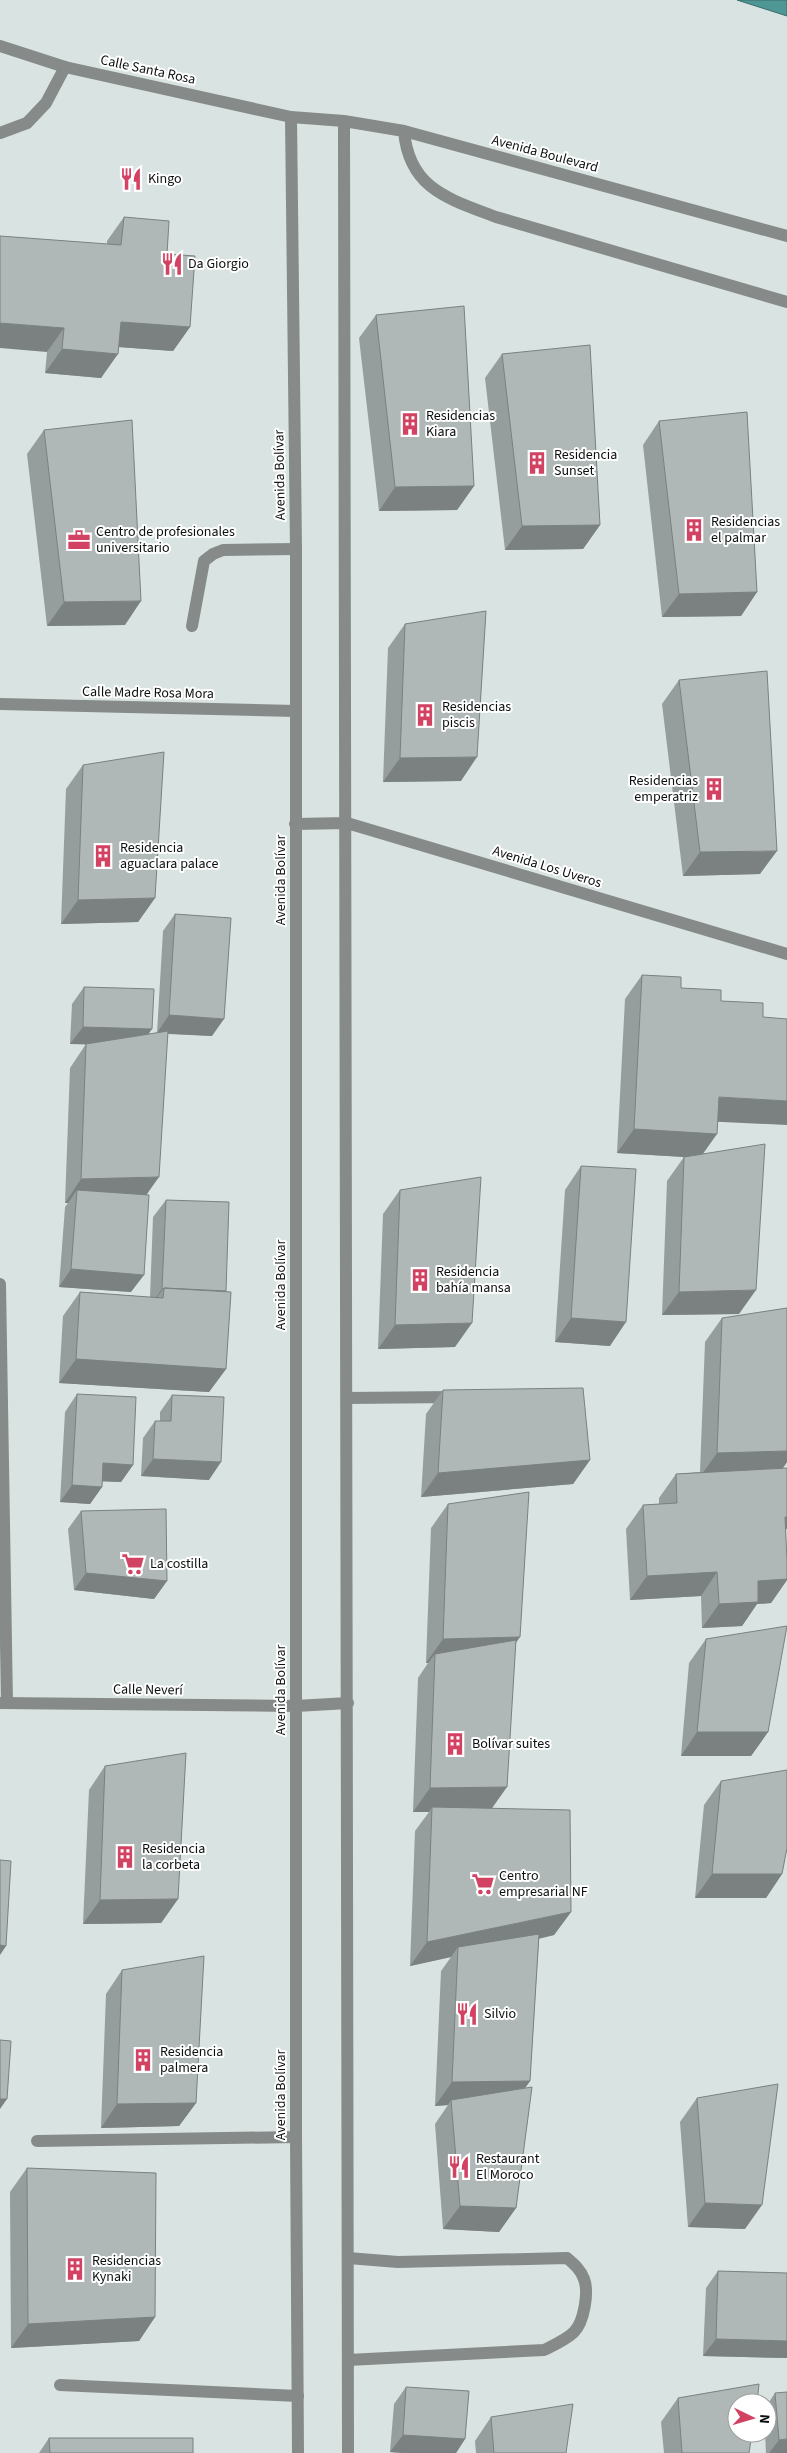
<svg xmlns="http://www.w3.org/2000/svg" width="787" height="2453" font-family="'Source Sans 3',sans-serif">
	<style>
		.water { fill: #4e9794; stroke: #3a6e6c }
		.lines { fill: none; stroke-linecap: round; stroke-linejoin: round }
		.lane { stroke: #868a89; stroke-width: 12 }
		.street { stroke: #868a89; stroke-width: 12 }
		.wall { fill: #969e9d }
		.shaded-wall { fill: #7a8180 }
		.building { fill: #afb8b7; stroke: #7a8180 }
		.labels { text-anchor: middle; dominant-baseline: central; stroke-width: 4; stroke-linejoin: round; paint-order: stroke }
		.street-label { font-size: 14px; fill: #0c0f0f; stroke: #fff }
		.poi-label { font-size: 14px; fill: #0c0f0f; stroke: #fff; text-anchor: start }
	</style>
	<rect width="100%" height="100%" fill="#d9e3e2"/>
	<path class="water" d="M737 0H787V16Z"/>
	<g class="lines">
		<path class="lane" d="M0 133 27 123 46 103 65 67
			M192 626 204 561 213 554 223 550 296 549
			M347 1398 454 1397
			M37 2141 296 2137
			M348 2360 544 2350C554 2345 566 2340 574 2332 584 2322 589 2292 584 2279 581 2270 574 2264 567 2258L398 2262 348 2258
			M60 2385 298 2396"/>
		<path class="street" d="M0 46 65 67 291 117 344 121 404 131 787 236
			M291 117 296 549V2137L298 2453
			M344 121 348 2453
			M404 131C409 189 449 199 496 217L787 302
			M0 704 295 711
			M295 824 347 823 787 954
			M0 1284 7 1703
			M0 1703 296 1706 348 1703"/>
	</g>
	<path class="wall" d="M124 217 167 254 190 327 173 351 119 347 101 378 45 373 47 352 107 244V241Z
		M376 315 474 486 457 510 379 511 359 338Z
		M502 354 600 525 583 549 505 550 485 378Z
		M659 421 757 592 741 616 662 617 643 445Z
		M44 430 125 625 47 626 27 454Z
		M405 624 461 781 383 782 388 648Z
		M679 680 760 874 683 876 662 704Z
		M83 765 155 898 138 922 61 924 66 789Z
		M175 914 212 1036 167 1034 147 1195 131 1292 59 1287 65 1207 68 1203H65L70 1068 86 1044H70L72 1004 84 987 149 1034 157 1033 163 931Z
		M642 975 681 988 717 1122 702 1154 739 1314 662 1315 667 1181 684 1157H687L617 1153 625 999Z
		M581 1166 610 1346 555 1342 565 1190Z
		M400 1190 455 1347 378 1349 383 1214Z
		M166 1200 226 1291V1369L209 1392 59 1383 63 1316 80 1292 150 1297 153 1217Z
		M722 1318 787 1462 783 1468H787V1528L785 1530 787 1560V1580L771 1603 757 1604 742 1626 702 1628 701 1596 630 1600 626 1529 643 1505 659 1504V1498L676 1474 700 1472 705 1342Z
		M443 1390 590 1460 573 1484 421 1497 426 1414Z
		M77 1394 133 1465 121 1482 102 1481V1487L90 1504 60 1502 65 1412Z
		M172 1395 209 1480 141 1476 143 1438 155 1421H160V1412Z
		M448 1504 516 1644 492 1808 571 1912 554 1935 539 1939 530 2081 525 2088 516 2208 499 2232 443 2229 435 2124 448 2105 435 2106 441 1971 451 1957 410 1966 415 1831 429 1812H413L418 1678 428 1663H426L431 1528Z
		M81 1511 167 1581 154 1599 74 1590 68 1529Z
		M706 1639 768 1732 751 1756H681L689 1663Z
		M105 1766 178 1899 161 1923 83 1924 89 1790Z
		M721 1781 782 1874 766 1898H695L704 1805Z
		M122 1970 196 2103 179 2126 101 2128 106 1994Z
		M697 2098 745 2229 688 2227 680 2122Z
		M27 2168 155 2317 139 2341 11 2348 10 2192Z
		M718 2271 787 2273V2358L703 2356 706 2288Z
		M406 2387 465 2439 456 2453H403L390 2452 394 2404Z
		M775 2393 787 2453H766L765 2433H767V2405Z
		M678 2398 749 2453H664L661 2422Z
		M491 2417 566 2453H476L475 2441Z
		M49 2438 193 2453H39Z"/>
	<path class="shaded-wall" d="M121 322 190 327 173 351 104 346Z
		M0 323 64 328 47 352 0 348Z
		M62 349 118 354 101 378 45 373Z
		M474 486 457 510 379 511 395 487Z
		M600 525 583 549 505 550 522 526Z
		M757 592 741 616 662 617 679 594Z
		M141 601 125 625 47 626 64 602Z
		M477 757 461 781 383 782 400 758Z
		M777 851 760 874 683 876 700 852Z
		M155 898 138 922 61 924 78 900Z
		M169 1015 224 1019 212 1036 157 1033Z
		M83 1027 152 1029 140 1046 70 1044Z
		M719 1097 787 1101V1125L702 1121Z
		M634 1129 717 1134 700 1158 617 1153Z
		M159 1177 142 1201 77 1190 68 1203H65L81 1179Z
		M71 1269 144 1275 131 1292 59 1287Z
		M162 1289H163L151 1306H150Z
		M756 1290 739 1314 662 1315 679 1292Z
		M571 1318 626 1322 610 1346 555 1342Z
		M472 1323 455 1347 378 1349 395 1325Z
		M76 1359 226 1369 209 1392 59 1383Z
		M787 1451V1462L778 1475 700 1477 717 1453Z
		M153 1459 221 1462 209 1480 141 1476Z
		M590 1460 573 1484 421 1497 438 1473Z
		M103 1463 133 1465 121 1482 91 1481Z
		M72 1485 102 1487 90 1504 60 1502Z
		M785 1517H787V1528L778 1541Z
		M717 1572 701 1596 630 1600 647 1576Z
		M86 1573 167 1581 154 1599 74 1590Z
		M787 1579V1580L771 1603 757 1604 742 1626 702 1628 719 1604 758 1581Z
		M520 1637 503 1661 435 1654 428 1663H426L443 1639Z
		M697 1732H768L751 1756H681Z
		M507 1787 490 1811 432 1807 429 1812H413L430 1788Z
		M712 1874H782L766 1898H695Z
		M178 1899 161 1923 83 1924 100 1900Z
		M571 1912 554 1935 458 1956V1947L451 1957 410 1966 427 1942Z
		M0 1945 6 1946 0 1955Z
		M530 2081 514 2104 451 2100 448 2105 435 2106 452 2082Z
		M0 2099H7L0 2109Z
		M196 2103 179 2126 101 2128 117 2104Z
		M705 2203 762 2205 745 2229 688 2227Z
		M460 2206 516 2208 499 2232 443 2229Z
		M155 2317 139 2341 11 2348 28 2324Z
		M716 2339 787 2341V2358L703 2356Z
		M403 2435 465 2439 456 2453H403L390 2452Z
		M787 2439V2453H769L779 2440Z"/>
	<path class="building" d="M124 217 169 221 167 254 195 256 190 327 121 322 118 354 62 349 64 328 0 323V236L121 245Z
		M464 306 474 486 395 487 376 315Z
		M590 345 600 525 522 526 502 354Z
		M747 412 757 592 679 594 659 421Z
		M132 420 141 601 64 602 44 430Z
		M486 611 477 757 400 758 405 624Z
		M767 671 777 851 700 852 679 680Z
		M164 752 155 898 78 900 83 765Z
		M175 914 231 918 224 1019 169 1015Z
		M642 975 681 977V988L721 990V1001L763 1003V1017L787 1019V1101L719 1097 717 1134 634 1129Z
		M84 987 154 989 152 1029 83 1027Z
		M168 1031 159 1177 81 1179 86 1044Z
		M765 1144 756 1290 679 1292 684 1157Z
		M581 1166 636 1169 626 1322 571 1318Z
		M481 1177 472 1323 395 1325 400 1190Z
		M77 1190 149 1195 144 1275 71 1269Z
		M166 1200 229 1202 226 1291 164 1288V1289H162Z
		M164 1288 231 1292 226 1369 76 1359 80 1292 163 1298Z
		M787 1308V1451L717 1453 722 1318Z
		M583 1388 590 1460 438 1473 443 1390Z
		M77 1394 136 1397 133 1465 103 1463 102 1487 72 1485Z
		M172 1395 224 1397 221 1462 153 1459 155 1421H171Z
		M787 1468V1517H785L787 1560V1579L758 1581V1602L719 1604 717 1572 647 1576 643 1505 677 1503 676 1474Z
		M529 1492 520 1637 443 1639 448 1504Z
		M166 1509 167 1581 86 1573 81 1511Z
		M787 1626 768 1732H697L706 1639Z
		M516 1640 507 1787 430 1788 435 1654Z
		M186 1753 178 1899 100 1900 105 1766Z
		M787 1770V1848L782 1874H712L721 1781Z
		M432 1807 570 1810 571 1912 427 1942Z
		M0 1860 11 1861 6 1946 0 1945Z
		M539 1934 530 2081 452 2082 458 1947Z
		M204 1956 196 2103 117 2104 122 1970Z
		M0 2040 11 2041 7 2099H0Z
		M778 2084 762 2205 705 2203 697 2098Z
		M532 2087 516 2208 460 2206 451 2100Z
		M27 2168 156 2173 155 2317 28 2324Z
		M718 2271 787 2273V2341L716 2339Z
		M759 2384 757 2403H737V2433H752L749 2453H682L678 2398Z
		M406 2387 469 2391 465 2439 403 2435Z
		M787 2392V2439L779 2440 775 2393Z
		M573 2404 566 2453H494L491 2417Z
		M49 2438H193V2453H50Z"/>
	<defs>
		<symbol id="restaurant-bare" viewBox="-9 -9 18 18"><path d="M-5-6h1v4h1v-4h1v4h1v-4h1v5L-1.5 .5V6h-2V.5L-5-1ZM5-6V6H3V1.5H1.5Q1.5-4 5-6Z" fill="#d24262" stroke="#fff" stroke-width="2.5" paint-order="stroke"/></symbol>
		<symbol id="building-bare" viewBox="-9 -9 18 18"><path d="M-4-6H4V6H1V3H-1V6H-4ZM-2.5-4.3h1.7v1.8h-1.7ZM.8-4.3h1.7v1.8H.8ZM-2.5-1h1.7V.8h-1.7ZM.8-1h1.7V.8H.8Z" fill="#d24262" stroke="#fff" stroke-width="2.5" paint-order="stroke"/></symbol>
		<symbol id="office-bare" viewBox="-9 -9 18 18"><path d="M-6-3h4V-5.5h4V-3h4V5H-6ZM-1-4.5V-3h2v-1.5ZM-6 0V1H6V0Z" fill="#d24262" stroke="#fff" stroke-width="2.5" paint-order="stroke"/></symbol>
		<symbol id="supermarket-bare" viewBox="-9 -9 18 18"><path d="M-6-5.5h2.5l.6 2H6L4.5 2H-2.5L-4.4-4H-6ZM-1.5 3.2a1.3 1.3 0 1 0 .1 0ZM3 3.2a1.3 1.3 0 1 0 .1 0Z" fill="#d24262" stroke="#fff" stroke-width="2.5" paint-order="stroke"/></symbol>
	</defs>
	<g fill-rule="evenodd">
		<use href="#restaurant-bare" x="115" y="163" width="32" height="32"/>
		<use href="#restaurant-bare" x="156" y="248" width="32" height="32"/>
		<use href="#building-bare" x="394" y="408" width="32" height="32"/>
		<use href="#building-bare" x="521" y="447" width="32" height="32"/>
		<use href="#building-bare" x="678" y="514" width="32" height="32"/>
		<use href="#office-bare" x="63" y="524" width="32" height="32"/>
		<use href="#building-bare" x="409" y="699" width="32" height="32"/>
		<use href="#building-bare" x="698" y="773" width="32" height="32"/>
		<use href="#building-bare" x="87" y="840" width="32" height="32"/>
		<use href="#building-bare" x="404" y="1264" width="32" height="32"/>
		<use href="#supermarket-bare" x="117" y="1548" width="32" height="32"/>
		<use href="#building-bare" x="439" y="1728" width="32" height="32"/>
		<use href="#building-bare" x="109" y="1841" width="32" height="32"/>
		<use href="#supermarket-bare" x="467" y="1868" width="32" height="32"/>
		<use href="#restaurant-bare" x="451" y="1998" width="32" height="32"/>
		<use href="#building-bare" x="127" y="2044" width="32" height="32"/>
		<use href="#restaurant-bare" x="443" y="2151" width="32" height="32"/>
		<use href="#building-bare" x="59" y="2253" width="32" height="32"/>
	</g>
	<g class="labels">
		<g class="street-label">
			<text transform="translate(148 70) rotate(12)">Calle Santa Rosa</text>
			<text transform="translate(545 154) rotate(15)">Avenida Boulevard</text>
			<text transform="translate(280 475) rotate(-91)">Avenida Bolívar</text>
			<text transform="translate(148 693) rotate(1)">Calle Madre Rosa Mora</text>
			<text transform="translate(547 867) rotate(17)">Avenida Los Uveros</text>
			<text transform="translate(281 880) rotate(-90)">Avenida Bolívar</text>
			<text transform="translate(281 1285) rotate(-90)">Avenida Bolívar</text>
			<text transform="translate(148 1690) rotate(1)">Calle Neverí</text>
			<text transform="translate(281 1690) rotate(-90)">Avenida Bolívar</text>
			<text transform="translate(281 2095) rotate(-90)">Avenida Bolívar</text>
		</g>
		<g class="poi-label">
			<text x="148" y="179">Kingo</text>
			<text x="188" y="264">Da Giorgio</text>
			<text x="426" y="416">Residencias<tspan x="426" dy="16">Kiara</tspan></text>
			<text x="554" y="455">Residencia<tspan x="554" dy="16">Sunset</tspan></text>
			<text x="711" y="522">Residencias<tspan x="711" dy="16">el palmar</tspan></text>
			<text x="96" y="532">Centro de profesionales<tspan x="96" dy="16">universitario</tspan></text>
			<text x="442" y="707">Residencias<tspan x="442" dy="16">piscis</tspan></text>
			<text x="698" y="781" text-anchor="end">Residencias<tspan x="698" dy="16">emperatriz</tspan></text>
			<text x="120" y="848">Residencia<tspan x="120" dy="16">aguaclara palace</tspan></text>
			<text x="436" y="1272">Residencia<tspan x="436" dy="16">bahía mansa</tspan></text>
			<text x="150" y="1564">La costilla</text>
			<text x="472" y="1744">Bolívar suites</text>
			<text x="142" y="1849">Residencia<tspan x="142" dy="16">la corbeta</tspan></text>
			<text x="499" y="1876">Centro<tspan x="499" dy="16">empresarial NF</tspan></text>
			<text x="484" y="2014">Silvio</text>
			<text x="160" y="2052">Residencia<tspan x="160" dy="16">palmera</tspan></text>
			<text x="476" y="2159">Restaurant<tspan x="476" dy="16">El Moroco</tspan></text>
			<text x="92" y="2261">Residencias<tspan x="92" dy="16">Kynaki</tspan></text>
		</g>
	</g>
	<g transform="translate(752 2418) rotate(95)"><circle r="24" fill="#ffffff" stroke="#9e9f9f"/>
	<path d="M0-4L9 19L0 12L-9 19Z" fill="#d24262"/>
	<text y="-8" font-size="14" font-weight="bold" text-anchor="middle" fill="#0c0f0f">N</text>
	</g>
</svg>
